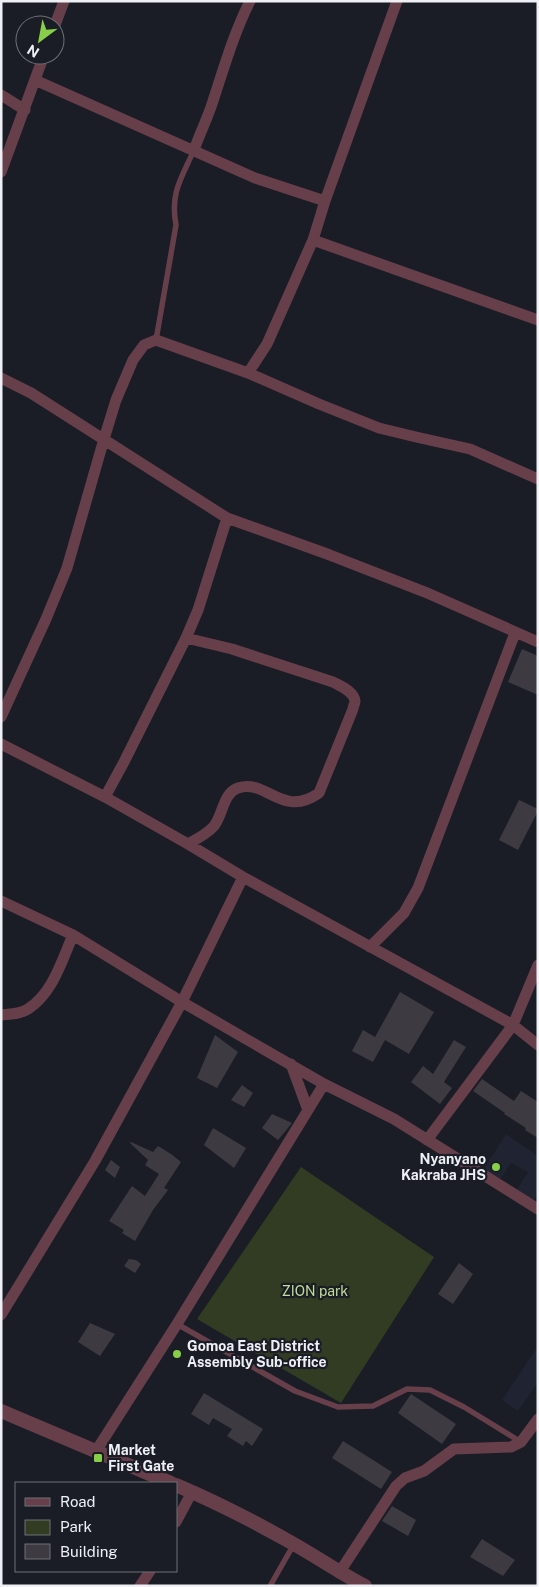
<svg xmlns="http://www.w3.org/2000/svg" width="539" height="1587" font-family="'Public Sans',sans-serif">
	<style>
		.built { fill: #202432 }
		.green { fill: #323c23 }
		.building { fill: #3e3a42 }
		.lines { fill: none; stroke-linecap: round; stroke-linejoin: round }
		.service { stroke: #673f4b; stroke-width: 5.5 }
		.minor { stroke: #673f4b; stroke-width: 11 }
		.tertiary { stroke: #673f4b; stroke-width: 14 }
		.poi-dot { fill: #88cf49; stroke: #1a1d25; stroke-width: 2 }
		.labels { text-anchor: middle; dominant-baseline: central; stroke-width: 4.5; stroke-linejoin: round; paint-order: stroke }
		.poi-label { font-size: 14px; font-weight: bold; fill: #eef0f6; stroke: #1a1d25; text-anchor: start }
		.park-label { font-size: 14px; fill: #c1dd96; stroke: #1a1d25 }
	</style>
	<rect width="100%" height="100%" fill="#1a1d25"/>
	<path class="built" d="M506 1134 538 1156V1194L529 1207 513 1196 528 1172 511 1163 496 1186 480 1175Z
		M538 1346V1382L518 1411 502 1400Z"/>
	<path class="green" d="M301 1167 434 1257 341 1403 197 1319Z"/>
	<path class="building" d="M522 649 538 656V695L508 682Z
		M519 800 538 809V811L518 850 499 840Z
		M400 992 434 1012 409 1054 385 1040 373 1062 352 1051 363 1030 375 1037Z
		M215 1035 238 1052 217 1088 197 1078Z
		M454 1040 466 1047 444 1082 452 1088 440 1104 411 1082 423 1066 433 1074Z
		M482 1079 514 1101 521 1091 538 1102V1138L525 1130 526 1128 504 1114 505 1113 473 1091Z
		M242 1085 253 1093 244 1107 231 1100Z
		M272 1114 292 1123 278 1140 262 1128Z
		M213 1128 246 1148 234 1168 204 1145Z
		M131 1142 153 1152 158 1146 171 1154 181 1162 164 1188 168 1190 153 1210 135 1241 122 1233 124 1230 109 1221 132 1186 145 1196 159 1174 145 1165 148 1160 130 1143Z
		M111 1160 120 1167 115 1178 105 1170Z
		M129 1259 136 1260 141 1264 135 1273 124 1266Z
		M459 1263 473 1274 453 1304 438 1294Z
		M90 1323 115 1334 100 1356 78 1342Z
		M204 1393 263 1429 252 1446 246 1441 243 1446 227 1436 232 1429 213 1418 209 1425 191 1414Z
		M411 1394 456 1424 442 1444 398 1413Z
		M343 1441 392 1472 381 1489 332 1458Z
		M392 1506 416 1520 408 1536 382 1521Z
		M482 1539 515 1560 503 1576 470 1557Z"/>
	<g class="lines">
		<path class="service" d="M156 340 176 225C170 193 181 179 194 150
			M177 1324 295 1391 338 1407 373 1406 407 1389 430 1390 464 1407 521 1442
			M270 1586 294 1544"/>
		<path class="minor" d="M397 1 325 201 313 240 538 320
			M55 25 64 1
			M35 80 255 178 325 201
			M1 95 25 110
			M194 150C199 136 206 121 211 107 223 71 233 35 250 1
			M1 172 44 55
			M248 373 267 344 313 240
			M1 378 31 393 227 518 330 555 425 592 538 642
			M186 638 232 649 333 682C340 686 354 691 355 701 355 704 353 706 353 709L319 793C282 819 266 778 238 788 223 793 223 815 214 826 207 834 197 839 188 844
			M1 717 46 619 67 568 104 439 116 400 133 360 144 345 156 340 248 373 319 404 379 428 416 437 470 449 538 479
			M1 744 105 797 188 844 243 877 513 1025 538 1045
			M105 797 124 762 186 638 198 610 227 518
			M1 901 73 935 182 1002 324 1084 394 1119 538 1209
			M370 947 404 913 418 888 515 633
			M1 1015C10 1014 21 1014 28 1009 53 993 62 960 73 935
			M291 1064 308 1110
			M427 1140 513 1025 538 965
			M1 1315 95 1161 182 1002 243 877
			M96 1451 177 1324 324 1084
			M176 1522 192 1492
			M339 1573 396 1486 405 1478 424 1471 454 1449 511 1447 521 1442 538 1419
			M140 1586 150 1571"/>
		<path class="tertiary" d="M1 1411 171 1483
			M176 1485C216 1502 255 1522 292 1543 317 1557 340 1573 365 1586"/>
	</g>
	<g class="poi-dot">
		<circle cx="496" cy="1167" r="5"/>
		<circle cx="177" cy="1354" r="5"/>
		<rect x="93" y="1453" width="10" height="10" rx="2.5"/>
	</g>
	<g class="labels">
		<g class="poi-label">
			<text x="486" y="1159" text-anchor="end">Nyanyano<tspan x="486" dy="16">Kakraba JHS</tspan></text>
			<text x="187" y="1346">Gomoa East District<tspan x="187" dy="16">Assembly Sub-office</tspan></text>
			<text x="108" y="1450">Market<tspan x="108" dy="16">First Gate</tspan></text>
		</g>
		<g class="park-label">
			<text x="315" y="1291">ZION park</text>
		</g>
	</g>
	<rect width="539" height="1587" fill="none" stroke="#eef0f6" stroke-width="5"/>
	<rect x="15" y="1482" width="162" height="90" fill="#1a1d25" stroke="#6f7179"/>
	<rect x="25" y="1498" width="25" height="8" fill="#673f4b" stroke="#6f7179"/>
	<text x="60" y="1507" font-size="15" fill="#eef0f6">Road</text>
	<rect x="25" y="1520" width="25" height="15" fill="#323c23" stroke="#6f7179"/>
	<text x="60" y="1532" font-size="15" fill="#eef0f6">Park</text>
	<rect x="25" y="1544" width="25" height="15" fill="#3e3a42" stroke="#6f7179"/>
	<text x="60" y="1557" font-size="15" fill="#eef0f6">Building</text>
	<g transform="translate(40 40) rotate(212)"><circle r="24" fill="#1a1d25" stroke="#6f7179"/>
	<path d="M0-4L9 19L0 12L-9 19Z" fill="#88cf49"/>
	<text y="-8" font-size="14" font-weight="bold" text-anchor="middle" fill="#eef0f6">N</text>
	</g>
</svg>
